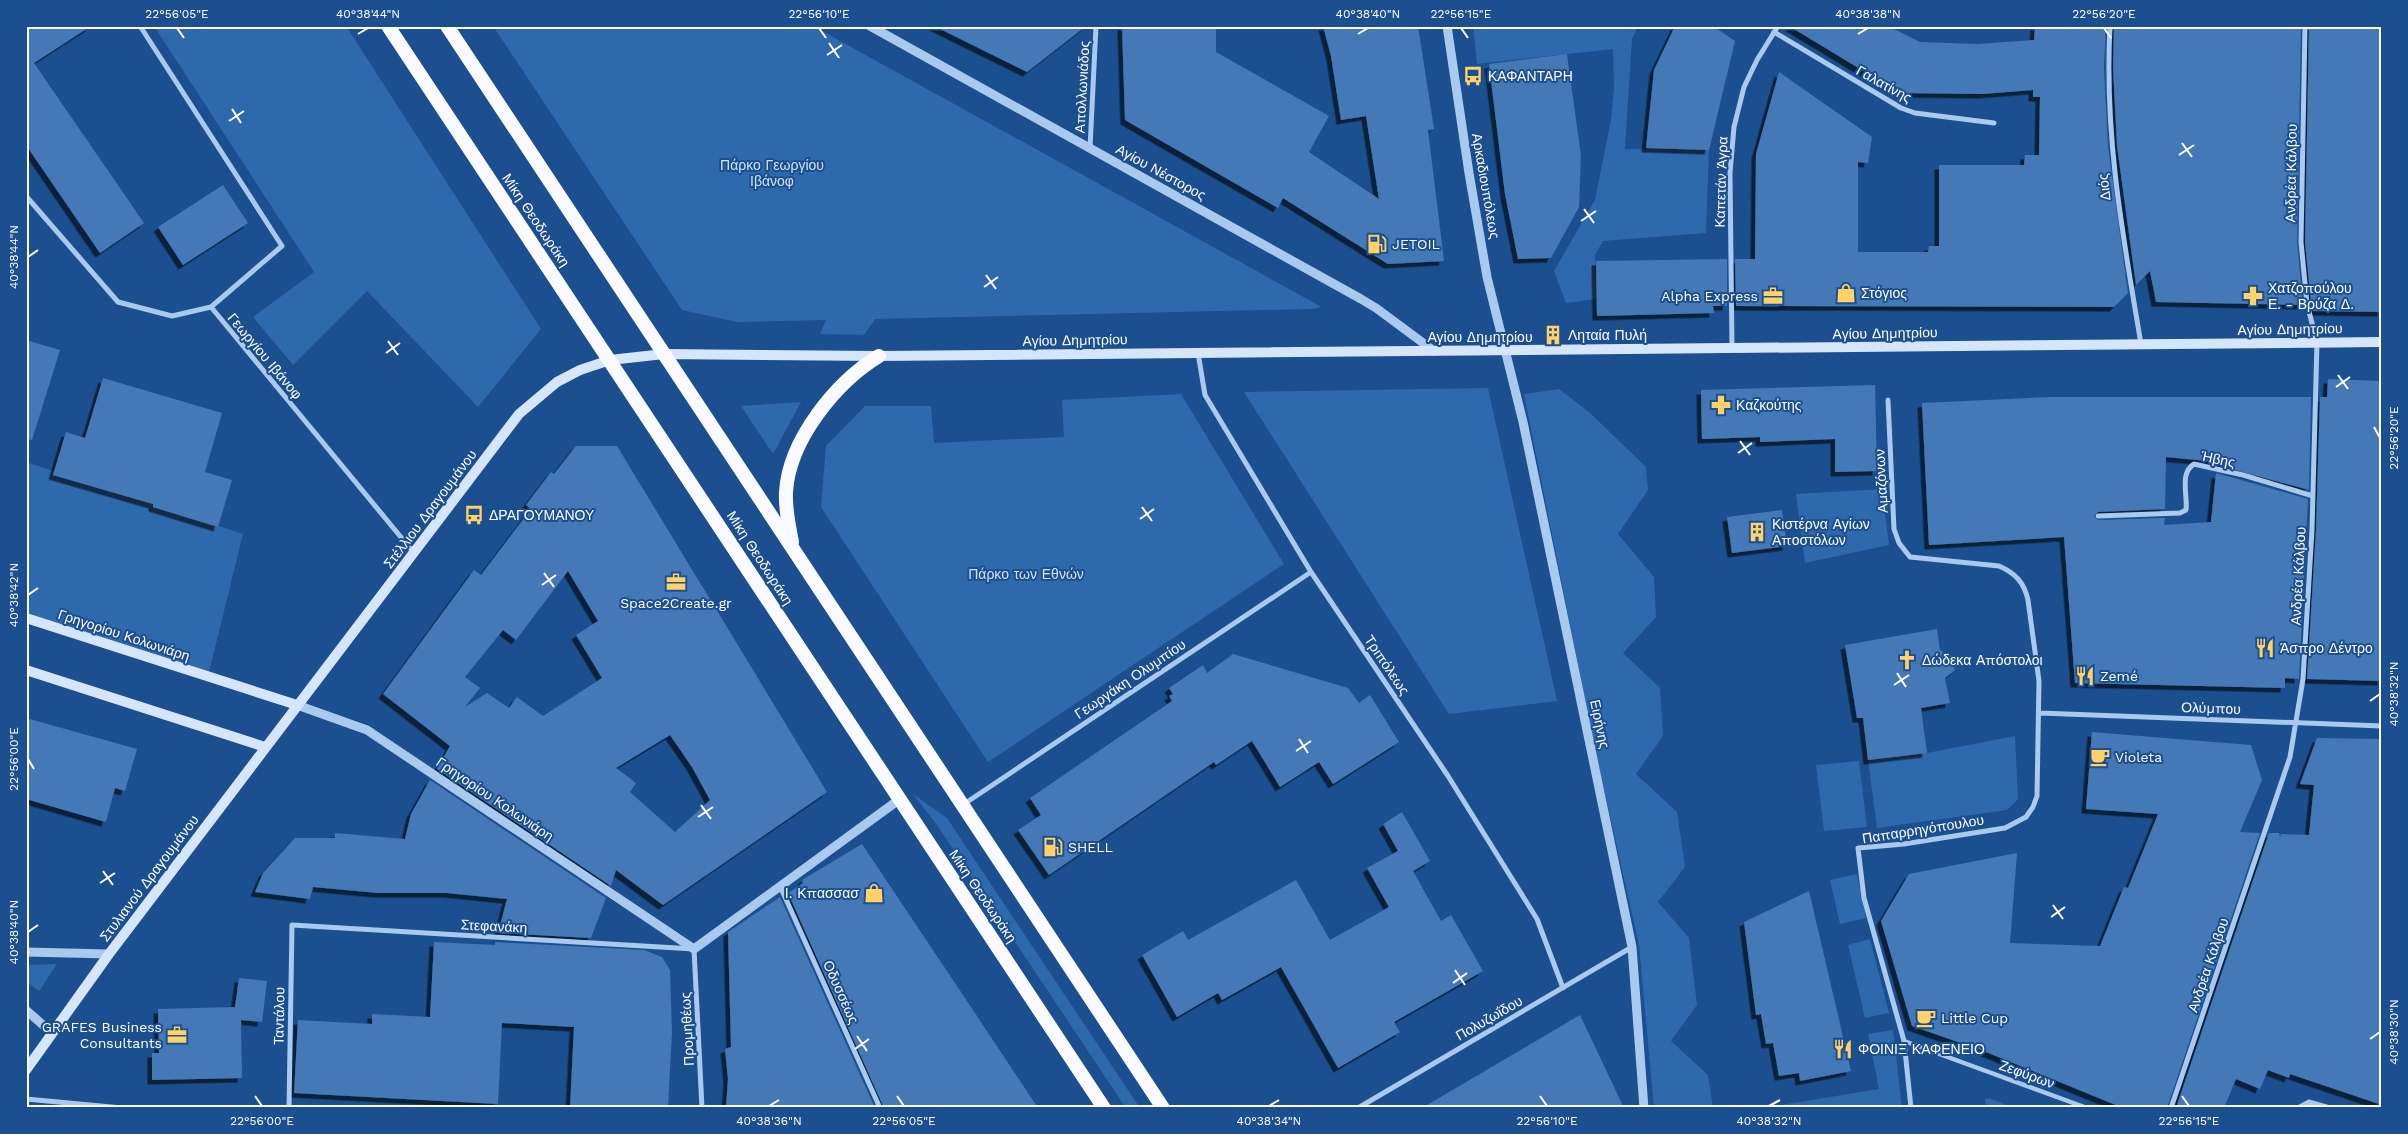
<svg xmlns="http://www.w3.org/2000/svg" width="2408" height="1134" font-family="'Work Sans',sans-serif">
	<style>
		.green { fill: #2e69ad }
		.building { fill: #4478b7; fill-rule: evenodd; filter: url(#shadow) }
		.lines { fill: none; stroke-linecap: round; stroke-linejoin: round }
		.pedestrian { stroke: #a9c9ee; stroke-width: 4.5 }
		.minor { stroke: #a9c9ee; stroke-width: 5 }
		.tertiary { stroke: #a9c9ee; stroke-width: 9 }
		.secondary { stroke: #d6e6fa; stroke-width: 10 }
		.trunk { stroke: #f8faff; stroke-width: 14 }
		.ticks { fill: none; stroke: #fff; stroke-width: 2 }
		.labels { text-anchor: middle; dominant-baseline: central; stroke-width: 4; stroke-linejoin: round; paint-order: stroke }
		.poi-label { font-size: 14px; fill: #fff; stroke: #1b4f8f; text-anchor: start }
		.street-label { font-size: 14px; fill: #fff; stroke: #1b4f8f }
		.park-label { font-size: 14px; fill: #cfe3fa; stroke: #1b4f8f }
		.neatline { fill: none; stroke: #fff; stroke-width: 2 }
		.ticks-label { font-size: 12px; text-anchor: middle; fill: #fff }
	</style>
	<defs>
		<filter id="shadow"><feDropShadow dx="-4.5" dy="4.5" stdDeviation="0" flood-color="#0009"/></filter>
	</defs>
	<rect width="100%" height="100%" fill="#1b4f8f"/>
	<path class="green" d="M154 26H346L541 329 478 407 367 291 293 365 253 317 314 272Z
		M493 26H813L1320 306 1319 308 1310 309 875 319 864 335 820 334 826 320 737 322 682 310Z
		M1473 26H1638L1632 39 1625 149 1709 150 1706 233 1603 241 1595 255 1597 299 1566 303 1554 271 1595 200 1611 120 1614 88 1613 49 1477 64Z
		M1488 388 1557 701 1449 714 1244 392Z
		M1559 389 1589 412 1646 467 1648 490 1618 534 1654 577 1656 617 1623 653 1660 688 1663 736 1636 774 1677 812 1685 867 1658 902 1689 938 1697 1005 1671 1041 1708 1075 1713 1108H1654L1639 945 1594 745 1524 394Z
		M1181 394 1284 564 988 762 821 507 826 446 865 406H931L934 443 1064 437 1062 400Z
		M801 402 773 454 741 406Z
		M26 462 243 534 208 676 26 618Z
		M1882 489 1889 545 1805 563 1796 494Z
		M2015 736 2018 799 2007 810 1877 828 1868 760 1927 753Z
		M1859 761 1867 827 1824 831 1816 765Z
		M913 794 947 818 1140 1108H1126L937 825Z
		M1857 874 1866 918 1840 924 1830 880Z
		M1870 939 1889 1013 1865 1018 1848 945Z
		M57 964 39 991 26 981V965Z
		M1893 1030 1902 1108H1762L1879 1089 1868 1034Z
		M1989 1098 2014 1108H1986L1985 1099Z"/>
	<path class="building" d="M26 26H91L34 63 144 223 100 253 26 145Z
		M934 26H1086L1027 72Z
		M1122 26H1216V52L1329 116 1309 152 1379 199 1366 116 1341 120 1331 56 1323 26H1418L1434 129 1428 130 1444 261 1388 264 1283 198 1278 208 1125 120Z
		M1675 26H1713L1735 41 1709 150 1646 148 1654 70Z
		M1789 26H1888L1920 42 1978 44 2034 40 2035 26H2106L2104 67 2108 147 2128 293 2114 307 1736 306 1735 259H1755L1756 154 1779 72 1872 137 1868 163 1858 162V252H1928L1929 246H1939V165H2024L2025 155H2039L2040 97H2033V90L1982 94 1900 93Z
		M2114 26H2301L2297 242 2303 305 2156 302 2150 271 2136 285 2117 146 2113 67Z
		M2309 26H2382V312L2313 311 2311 303 2305 242Z
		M1567 54 1581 156 1579 207 1551 258 1518 259 1505 194 1489 64Z
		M223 185 248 223 183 265 158 227Z
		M1727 259V306H1713L1714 313 1597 316 1596 261Z
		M26 340 60 350 32 440 26 439Z
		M103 378 222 413 205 472 232 480 218 527 153 507V504L53 475 66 432 85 438Z
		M2328 379 2382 381V681L2307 679 2316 530 2320 397H2327Z
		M1875 385 1877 471 1835 472V439L1760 442V437L1702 439 1701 390Z
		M2050 397H2311L2309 490 2217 465V462L2166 457 2165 509 2098 512 2094 516 2098 520 2165 518 2164 525 2211 522 2216 473 2308 499 2299 679 2285 678V688L2075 683 2064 537 1929 545 1922 403Z
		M576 446H617L827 792 663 905 616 870 611 886 437 769 450 746 383 694 474 570 481 575 531 509 526 505 551 472 554 474ZM568 571 598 621 576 635 602 678 543 716 517 697 509 708 487 693 465 707 480 688 465 677 503 630 516 640ZM670 735 692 767 710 800 675 832 630 792 636 783 616 768Z
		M1782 510 1787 546 1732 553 1727 517Z
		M1937 629 1940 650 1951 657 1955 670 1945 678 1950 703 1921 708 1927 753 1868 760 1863 718H1857L1845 645Z
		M1233 654 1348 688 1359 703 1370 695 1399 742 1333 784 1319 762 1280 787 1252 741 1216 765 1214 762 1049 875 1018 830 1041 815 1030 798 1172 701 1169 696 1173 694 1169 688 1203 665 1207 673Z
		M26 718 137 749 125 791 115 788 106 822 26 799Z
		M2092 732 2251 745 2262 780 2240 832 2260 833 2167 1108H2123L1981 1050 1912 1026 1881 921 1909 874 2017 853 2010 943 2100 946 2124 887 2128 888 2158 814 2086 809Z
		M2317 738 2382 739V1105L2290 1074 2289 1078 2268 1070 2260 1089 2236 1079 2224 1108H2176L2269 833H2279L2280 837 2281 834 2309 835 2314 785 2300 784Z
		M430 780 606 898 591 938 498 933 507 899 447 893H378L313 887 310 899 255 892 263 873 295 838H335V833L405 839 411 814Z
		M1402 812 1430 861 1413 871 1441 921 1451 915 1483 971 1394 1022 1400 1032 1338 1068 1281 967 1222 1000 1218 993 1177 1017 1142 955 1183 931 1188 940 1296 880 1330 940 1389 907 1367 868 1398 851 1383 824Z
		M862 844 963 995 1038 1108H884L788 893 803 883 802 880Z
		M1809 891 1851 1071 1800 1081 1799 1073 1779 1076 1773 1043 1766 1044 1761 1014 1756 1015 1744 922Z
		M780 897 875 1108H726L728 1079 725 1049 731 1047 728 932Z
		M434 942 495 945V942L644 950 662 957 670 970 672 1032 668 1108H570L574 1027 502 1023 498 1104 294 1093 298 1020 372 1024V1014L430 1017Z
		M239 978 267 981 262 1022 241 1020 242 1078 152 1080V1053H159L158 1009 235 1007Z
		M1580 1015 1624 1108H1422L1512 1055Z"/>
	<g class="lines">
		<path class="pedestrian" d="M1904 1041 2087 1108"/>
		<path class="minor" d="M2110 26C2104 135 2123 237 2141 344
			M1774 32 1901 108 1915 113 1994 123
			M1090 148 1096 26
			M26 196 118 302 172 316 211 307 282 246 140 26
			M211 307 414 553
			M1732 348 1730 173 1734 127 1744 87 1757 60 1778 26
			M1198 353 1205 395 1311 572 1448 776 1537 919 1563 988
			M1888 400 1894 529 1899 543 1910 557 1999 566C2015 573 2024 582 2028 600L2039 681 2037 796 2033 807 2026 817 2005 828 1904 844 1858 848 1864 898 1904 1041 1911 1108
			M2098 516 2180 513 2186 510C2188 496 2179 473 2194 464L2243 475 2313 496
			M2040 713 2382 726
			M964 804 1311 572
			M780 886 880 1108
			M26 1099 122 1108
			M289 1108 292 925 694 949 702 1108
			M1358 1108 1632 947
			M2171 1108 2290 757 2303 679 2312 530 2317 342 2307 304 2301 242 2305 26
			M2298 1108 2309 1102 2330 1108"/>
		<path class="tertiary" d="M870 26 1361 299 1376 308 1434 351
			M1447 26 1469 173 1487 277 1523 422 1632 947 1644 1108
			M297 705 367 730 694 949 900 799
			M26 952 109 954
			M26 1010 52 1033"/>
		<path class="secondary" d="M26 618 297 705
			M26 670 265 747
			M26 1070 109 954 519 414 557 382 580 370 610 360 664 354 879 356 2382 342"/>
		<path class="trunk" d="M388 26 1104 1108
			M447 26 1163 1108
			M792 542C789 526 785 509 786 492 789 440 836 382 879 356"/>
	</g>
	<path class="ticks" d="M177 28 184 38M819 28 826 38M1461 28 1468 38M2104 28 2111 38M358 34 368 28M1358 34 1368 28M1858 34 1868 28M829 43 839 58M827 55 842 45M232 109 241 123M229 121 244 111M2182 143 2192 157M2179 155 2194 145M1584 209 1594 223M1581 221 1596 211M28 257 38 250M986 275 996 289M984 287 998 277M388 341 398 355M386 353 400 343M2338 375 2348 389M2336 387 2350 377M2374 427 2380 438M1740 441 1750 455M1738 453 1752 443M1142 507 1152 521M1140 519 1154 509M544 573 554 587M542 585 556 575M28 595 38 588M1897 673 1906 687M1894 685 1909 675M2370 701 2380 694M1299 739 1308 753M1296 751 1311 741M28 759 34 769M701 805 711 819M698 817 713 807M103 871 113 885M100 883 115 873M2053 905 2063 919M2051 917 2065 907M28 932 38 925M1455 970 1465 985M1453 983 1467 973M857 1036 867 1051M2370 1039 2380 1032M855 1049 869 1039M255 1096 262 1106M897 1096 904 1106M1540 1096 1547 1106M2182 1096 2189 1106M769 1106 779 1100M1269 1106 1279 1100M1769 1106 1780 1100"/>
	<defs>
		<symbol id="bus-bare" viewBox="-9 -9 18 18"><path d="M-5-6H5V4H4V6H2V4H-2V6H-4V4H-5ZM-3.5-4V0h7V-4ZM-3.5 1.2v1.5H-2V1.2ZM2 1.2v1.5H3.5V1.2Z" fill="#ffd166" stroke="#1b4f8f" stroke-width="2.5" paint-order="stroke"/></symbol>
		<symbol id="fuel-bare" viewBox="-9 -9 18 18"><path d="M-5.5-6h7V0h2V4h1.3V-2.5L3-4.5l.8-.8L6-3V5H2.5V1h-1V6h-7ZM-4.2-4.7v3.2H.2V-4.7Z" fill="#ffd166" stroke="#1b4f8f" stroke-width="2.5" paint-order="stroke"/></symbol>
		<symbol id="shop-bare" viewBox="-9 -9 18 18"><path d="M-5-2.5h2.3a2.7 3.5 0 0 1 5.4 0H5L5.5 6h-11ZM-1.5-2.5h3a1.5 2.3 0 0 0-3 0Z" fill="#ffd166" stroke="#1b4f8f" stroke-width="2.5" paint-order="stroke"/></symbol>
		<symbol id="office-bare" viewBox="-9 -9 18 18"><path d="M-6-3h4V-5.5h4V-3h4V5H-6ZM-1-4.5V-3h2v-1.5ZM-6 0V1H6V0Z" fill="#ffd166" stroke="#1b4f8f" stroke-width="2.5" paint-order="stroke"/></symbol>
		<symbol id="pharmacy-bare" viewBox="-9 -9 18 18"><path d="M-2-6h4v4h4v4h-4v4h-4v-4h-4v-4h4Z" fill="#ffd166" stroke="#1b4f8f" stroke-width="2.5" paint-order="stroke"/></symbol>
		<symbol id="building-bare" viewBox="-9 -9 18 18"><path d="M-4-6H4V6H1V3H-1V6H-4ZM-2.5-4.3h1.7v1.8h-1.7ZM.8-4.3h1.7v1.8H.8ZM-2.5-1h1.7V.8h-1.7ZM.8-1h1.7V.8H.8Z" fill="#ffd166" stroke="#1b4f8f" stroke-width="2.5" paint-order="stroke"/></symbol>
		<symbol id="restaurant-bare" viewBox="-9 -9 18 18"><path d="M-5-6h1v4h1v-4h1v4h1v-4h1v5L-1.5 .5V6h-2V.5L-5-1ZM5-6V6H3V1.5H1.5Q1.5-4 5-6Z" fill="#ffd166" stroke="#1b4f8f" stroke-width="2.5" paint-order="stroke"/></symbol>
		<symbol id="church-bare" viewBox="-9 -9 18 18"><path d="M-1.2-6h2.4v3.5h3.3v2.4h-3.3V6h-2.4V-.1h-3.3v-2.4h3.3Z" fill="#ffd166" stroke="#1b4f8f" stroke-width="2.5" paint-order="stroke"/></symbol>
		<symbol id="cafe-bare" viewBox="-9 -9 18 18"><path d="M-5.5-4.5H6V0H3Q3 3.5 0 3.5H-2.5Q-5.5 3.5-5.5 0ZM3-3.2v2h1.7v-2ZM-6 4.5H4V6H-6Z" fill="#ffd166" stroke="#1b4f8f" stroke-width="2.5" paint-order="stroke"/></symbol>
	</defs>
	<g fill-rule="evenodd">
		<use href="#bus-bare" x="1459" y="62" width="28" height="28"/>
		<use href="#fuel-bare" x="1363" y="230" width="28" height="28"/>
		<use href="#shop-bare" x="1832" y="279" width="28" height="28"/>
		<use href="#office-bare" x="1759" y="282" width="28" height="28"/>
		<use href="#pharmacy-bare" x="2239" y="282" width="28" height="28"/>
		<use href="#building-bare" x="1539" y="321" width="28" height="28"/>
		<use href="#pharmacy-bare" x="1707" y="391" width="28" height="28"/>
		<use href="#bus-bare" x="460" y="501" width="28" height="28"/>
		<use href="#building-bare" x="1743" y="518" width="28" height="28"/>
		<use href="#office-bare" x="662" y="568" width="28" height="28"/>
		<use href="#restaurant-bare" x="2251" y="634" width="28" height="28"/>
		<use href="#church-bare" x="1893" y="646" width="28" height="28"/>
		<use href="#restaurant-bare" x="2071" y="662" width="28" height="28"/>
		<use href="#cafe-bare" x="2086" y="743" width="28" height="28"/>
		<use href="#fuel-bare" x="1039" y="833" width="28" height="28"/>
		<use href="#shop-bare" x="860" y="879" width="28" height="28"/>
		<use href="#cafe-bare" x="1912" y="1004" width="28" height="28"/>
		<use href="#office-bare" x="163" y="1021" width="28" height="28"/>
		<use href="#restaurant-bare" x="1829" y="1035" width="28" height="28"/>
	</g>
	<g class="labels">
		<g class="poi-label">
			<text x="1488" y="76">ΚΑΦΑΝΤΑΡΗ</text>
			<text x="1392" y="244">JETOIL</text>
			<text x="2268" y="288">Χατζοπούλου<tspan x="2268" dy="16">Ε. - Βρύζα Δ.</tspan></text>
			<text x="1861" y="293">Στόγιος</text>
			<text x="1758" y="296" text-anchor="end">Alpha Express</text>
			<text x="1568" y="335">Ληταία Πυλή</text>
			<text x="1736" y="405">Καζκούτης</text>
			<text x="489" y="515">ΔΡΑΓΟΥΜΑΝΟΥ</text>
			<text x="1772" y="524">Κιστέρνα Αγίων<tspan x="1772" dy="16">Αποστόλων</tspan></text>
			<text x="676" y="603" text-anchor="middle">Space2Create.gr</text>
			<text x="2280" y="648">Άσπρο Δέντρο</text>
			<text x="1922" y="660">Δώδεκα Απόστολοι</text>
			<text x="2100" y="676">Zemé</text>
			<text x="2115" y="757">Violeta</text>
			<text x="1068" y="847">SHELL</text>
			<text x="859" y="893" text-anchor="end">Ι. Κπασσασ</text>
			<text x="1941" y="1018">Little Cup</text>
			<text x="162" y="1027" text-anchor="end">GRAFES Business<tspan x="162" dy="16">Consultants</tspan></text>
			<text x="1858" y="1049">ΦΟΙΝΙΞ ΚΑΦΕΝΕΙΟ</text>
		</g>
		<g class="street-label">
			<text transform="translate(1884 84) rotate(29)">Γαλατίνης</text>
			<text transform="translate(1082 87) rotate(-87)">Απολλωνιάδος</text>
			<text transform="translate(1161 172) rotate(29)">Αγίου Νέστορος</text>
			<text transform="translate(2291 173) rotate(-89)">Ανδρέα Κάλβου</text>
			<text transform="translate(1721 182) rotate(-88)">Καπετάν Άγρα</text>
			<text transform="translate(1486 186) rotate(80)">Αρκαδιουπόλεως</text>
			<text transform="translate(2104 187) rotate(-96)">Διός</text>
			<text transform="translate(536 220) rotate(56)">Μίκη Θεοδωράκη</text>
			<text transform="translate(2290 329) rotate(-1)">Αγίου Δημητρίου</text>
			<text transform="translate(1885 333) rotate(-1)">Αγίου Δημητρίου</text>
			<text x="1480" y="337">Αγίου Δημητρίου</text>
			<text transform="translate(1075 340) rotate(-1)">Αγίου Δημητρίου</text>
			<text transform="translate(265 356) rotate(50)">Γεωργίου Ιβάνοφ</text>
			<text transform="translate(2218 459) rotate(12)">Ήβης</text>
			<text transform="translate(1881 481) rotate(-93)">Αμαζόνων</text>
			<text transform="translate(430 509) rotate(-53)">Στέλλιου Δραγουμάνου</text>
			<text transform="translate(760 558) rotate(57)">Μίκη Θεοδωράκη</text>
			<text transform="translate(2298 576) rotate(-87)">Ανδρέα Κάλβου</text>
			<text transform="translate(124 635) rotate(18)">Γρηγορίου Κολωνιάρη</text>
			<text transform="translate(1387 665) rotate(56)">Τριπόλεως</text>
			<text transform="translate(1130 679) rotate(-34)">Γεωργάκη Ολυμπίου</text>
			<text transform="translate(2211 708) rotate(2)">Ολύμπου</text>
			<text transform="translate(1600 724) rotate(78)">Ειρήνης</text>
			<text transform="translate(495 799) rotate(34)">Γρηγορίου Κολωνιάρη</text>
			<text transform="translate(1923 829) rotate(-9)">Παπαρρηγόπουλου</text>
			<text transform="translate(149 878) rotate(-53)">Στυλιανού Δραγουμάνου</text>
			<text transform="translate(983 896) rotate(56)">Μίκη Θεοδωράκη</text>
			<text transform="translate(494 926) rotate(3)">Στεφανάκη</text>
			<text transform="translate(2208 965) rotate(-71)">Ανδρέα Κάλβου</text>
			<text transform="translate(841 992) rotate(66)">Οδυσσέως</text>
			<text transform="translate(279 1016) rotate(-89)">Ταντάλου</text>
			<text transform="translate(1489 1018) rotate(-30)">Πολυζωΐδου</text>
			<text transform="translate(687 1029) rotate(-93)">Προμηθέως</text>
			<text transform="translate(2027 1074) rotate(20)">Ζεφύρων</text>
		</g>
		<g class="park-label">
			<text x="772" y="165">Πάρκο Γεωργίου<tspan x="772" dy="16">Ιβάνοφ</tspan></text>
			<text x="1026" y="574">Πάρκο των Εθνών</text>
		</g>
	</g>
	<rect width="2408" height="1134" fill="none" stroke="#1b4f8f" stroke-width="55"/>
	<rect x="28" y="28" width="2352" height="1078" class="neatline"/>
	<g class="ticks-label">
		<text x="177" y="18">22°56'05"E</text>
		<text x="368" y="18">40°38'44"N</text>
		<text x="819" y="18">22°56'10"E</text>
		<text x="1368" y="18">40°38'40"N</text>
		<text x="1461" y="18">22°56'15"E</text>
		<text x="1868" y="18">40°38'38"N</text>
		<text x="2104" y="18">22°56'20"E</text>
		<text transform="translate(14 257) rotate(-90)" y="4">40°38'44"N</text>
		<text transform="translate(2394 438) rotate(-90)" y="4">22°56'20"E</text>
		<text transform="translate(14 595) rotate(-90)" y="4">40°38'42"N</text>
		<text transform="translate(2394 694) rotate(-90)" y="4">40°38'32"N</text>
		<text transform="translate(14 759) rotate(-90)" y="4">22°56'00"E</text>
		<text transform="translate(14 932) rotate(-90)" y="4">40°38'40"N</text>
		<text transform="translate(2394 1032) rotate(-90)" y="4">40°38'30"N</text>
		<text x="262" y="1125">22°56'00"E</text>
		<text x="769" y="1125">40°38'36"N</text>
		<text x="904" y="1125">22°56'05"E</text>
		<text x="1269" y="1125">40°38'34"N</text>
		<text x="1547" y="1125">22°56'10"E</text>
		<text x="1769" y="1125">40°38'32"N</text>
		<text x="2189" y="1125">22°56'15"E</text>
	</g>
</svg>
